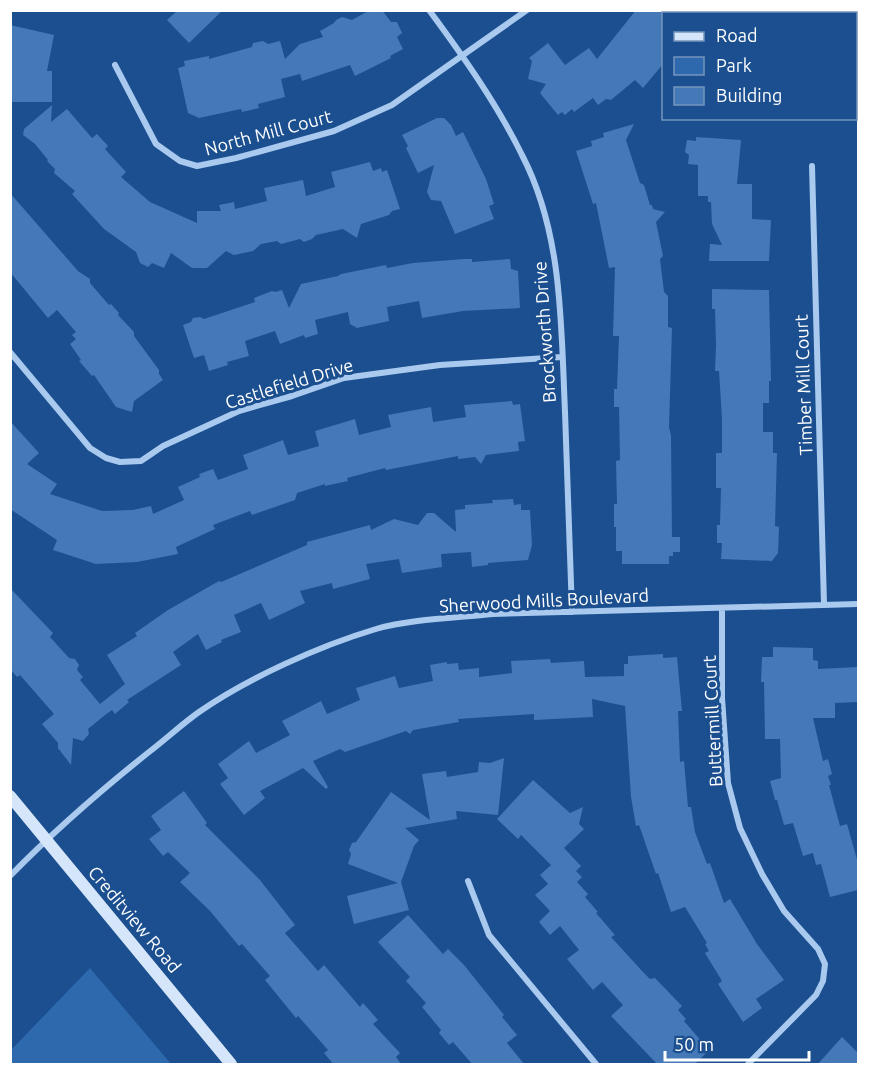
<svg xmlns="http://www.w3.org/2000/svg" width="869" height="1075" font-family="Ubuntu,sans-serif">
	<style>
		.green { fill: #2e69ad }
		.building { fill: #4478b7 }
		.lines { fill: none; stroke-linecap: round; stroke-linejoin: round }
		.minor { stroke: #a9c9ee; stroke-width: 6 }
		.secondary { stroke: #d6e6fa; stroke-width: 12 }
		.labels { text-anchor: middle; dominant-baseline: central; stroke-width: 6; stroke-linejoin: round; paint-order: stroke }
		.street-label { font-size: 18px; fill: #fff; stroke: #1b4f8f }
	</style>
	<rect width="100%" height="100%" fill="#1b4f8f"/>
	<path class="green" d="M90 968 171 1064H11V1050Z"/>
	<path class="building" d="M178 10H223L189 43 167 20Z
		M370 10H382L391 22H397L402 33 397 37 403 49 390 56 391 58 355 76 350 65 302 81 300 74 281 79 285 97 258 104 259 108 242 112 241 109 199 118 188 113 178 68 185 66 184 61 209 56V59L252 47 253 43 263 41 268 44 280 41 285 59 300 44 323 37 320 31 334 23 336 20 342 17 352 20Z
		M636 10H663V64L643 88 635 80 611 100 606 99 598 105 593 98 574 112 572 109 565 115 562 112 558 115 540 93 546 84 528 79 532 61 529 58 548 43 565 65 589 48 597 59Z
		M10 25 54 35 47 71H52V102H10Z
		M52 105 51 122 67 109 92 138 97 134 108 146 105 149 126 172 121 177 150 202 197 223V211H221L219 205 234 202 235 209 267 201 264 188 303 180 306 196 335 187 331 172 370 162 373 171 381 168 382 172 387 170 400 209 392 211 389 215 361 224 357 238 343 229 316 235 312 239 304 242 300 239 281 244 277 241 261 244 253 251 234 255 226 251 207 268H192L171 253 164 268 152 263 148 267 140 263 136 252 104 229 72 194 75 191 54 173 55 169 47 161 48 160 35 144 23 135 24 129Z
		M437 118H444L451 125 456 136 463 132 486 179 494 204 489 206 494 219 455 234 441 201 431 200 427 192 434 165 418 173 406 148 408 146 402 135Z
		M634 124 626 140 640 183 644 185 650 205H652L653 209 665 212 656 222 663 256 660 259 664 292 668 296V327L672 328 669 427 671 436 672 537H680V552H673V556H669V564H622V551H616V527H614V504H617L616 461 620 460 619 407H614V389H617L619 336H613L615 267 609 268 596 203 593 204 576 151 592 146 591 141 604 137 603 133Z
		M696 137 741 140 737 184H752V219L771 220 769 261H709L710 244 722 245 712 224 711 202H708V196H698V165L688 164 689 155 685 152 687 140 696 141Z
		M10 193 78 271 90 279V283L109 305 111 304 119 313 118 315 134 332V336L159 370V374L163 380 134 401 132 412 116 407 94 375 92 376 79 361 81 360 70 344 76 339 72 335 76 332 57 310 48 318 10 272Z
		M464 259H472V262L510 259 511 269 518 271 520 308 463 311 422 318 419 301 387 307 389 321 357 328 350 324 348 312 315 320 318 334 305 338 304 335 280 344 275 331 245 341 249 356 227 362 228 365 209 371 204 355 194 358 183 325 191 322 193 318 200 317 204 319 255 302 254 298 272 291 275 292 282 290 289 308 301 284 338 276 341 274 386 265 387 268 413 263Z
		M712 289 769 290 771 381H769V403H763V432H773V453H777L775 526 779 527 778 553 772 561 721 559 722 543H717V525H720L721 488H716V453H722V419L719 371H715L716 345 715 309H712Z
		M512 401 513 405 520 404 525 441 518 442 519 451 486 455 481 464 475 457 458 459V456L386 470 385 468 347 478 348 481 325 486V484L297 493 295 500 252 515 250 511 213 525 215 529 176 547 178 554 137 562 96 564 53 550 57 540 10 509V421L39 453 27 464 57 484 50 494 102 511 133 510 151 506 153 514 184 500 178 487 200 477 199 474 213 469 218 480 248 469 243 455 283 440 288 455 319 446 315 431 355 419 359 435 391 427 388 415 431 407 433 422 466 417 464 405Z
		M513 499 514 505 521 504V510H530L532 545 528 560 488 563V565L472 567 471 552 441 554 442 567 402 573 399 559 366 564 370 579 333 589 332 583 300 591 305 603 269 620 261 603 234 615 241 632 221 640 222 642 206 650 198 634 173 652 181 665 127 700 129 702 115 714 112 710 105 715 88 729 89 734 83 741 73 738 71 765 58 748V743L42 724 54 714 20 675 17 677 10 669V588L53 633 50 637 69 658 75 659 79 665 77 670 83 677 80 680 100 704 125 684 107 655 137 636 135 633 168 610 219 581 221 582 307 545V542L370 525 371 530 394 519 418 525 427 513H434L456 532 455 510 465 509V505L493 503 492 500Z
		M773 647 813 648V660L818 661V669L858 667V702L835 703V718H813L823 761 828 759 832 774 828 776 831 785H829L840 826 847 824 858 863V890L830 897 821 864 816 865 813 853 803 856 793 823 784 825 777 800H775L770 781 781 778 780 739H765L764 682H761L762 657H773Z
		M663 654V658L677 657 682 711H678L680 762 684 761 688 807H691L695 832 707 864 710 863 724 903 730 899 757 944 784 980 756 999 762 1008 743 1022 718 984 722 981 705 953 709 951 705 944 707 943 685 907 671 912 658 873 656 874 639 825 636 826 631 797 625 706 592 699 593 717 534 720V714L458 719 459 722 413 730 410 734 406 731 345 752 340 749 313 761 328 787 326 789 303 768 260 791 265 798 244 815 220 784 228 778 218 764 249 741 256 753 290 735 282 721 321 701 327 714 360 700 356 688 395 676 399 688 433 681 430 665 447 662V664L458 663 459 670 479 668V677L512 673 511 661 550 659 551 663 584 661 585 677 624 676V664H628V656Z
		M504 758 498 815 456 811 457 819 405 828 419 840 414 846 401 882 409 910 354 924 347 896 398 883 348 864 351 854 349 850 352 843 356 842 391 792 430 820 422 774 446 771 447 777 478 772 479 762 490 763Z
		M533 780 570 813 583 807 579 824 584 829 564 848 581 866 576 871 582 877 577 882 588 894 585 897 598 912 596 913 615 935 611 937 643 972 650 979 655 978 682 1006 678 1010 686 1019 684 1021 709 1050 694 1065H658L611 1016 623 1005 602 982 593 990 567 959 579 950 560 926 550 935 539 922 550 911 535 895 548 884 540 875 551 865 521 835 518 839 497 819Z
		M184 791 207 823 205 825 260 880 295 925 285 933 318 971 324 965 360 1007 363 1003 378 1020 373 1024 400 1053 396 1057 402 1065H334L324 1053 328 1050 298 1016 296 1018 265 980 270 976 242 944 239 946 210 911 180 882 190 873 168 852 163 856 149 839 161 830 151 816Z
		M408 915 443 954 448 949 464 965 504 1015 502 1017 517 1035 507 1043 525 1065H473L453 1042 449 1045 439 1033 441 1030 422 1007 426 1003 406 981 410 977 378 942Z
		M842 1037 858 1053V1065H817Z"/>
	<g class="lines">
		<path class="minor" d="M429 10C463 56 497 104 522 155 563 234 561 326 565 412 567 479 570 545 572 612
			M115 65 156 144 180 161 197 166 236 158 334 131 392 105 527 10
			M812 166 824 604
			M10 352 90 448 106 458 120 462 141 461 163 446 239 411 292 396 344 378 440 365 562 357
			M722 608V698L728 783 740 828 762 874 784 911 818 949 825 964 823 981 816 995 748 1064
			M10 876C54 831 100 791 149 752 166 739 182 724 199 712 248 678 319 646 376 629 411 619 456 618 493 614L858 604
			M468 881 489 935 596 1064"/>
		<path class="secondary" d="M10 796 231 1064"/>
	</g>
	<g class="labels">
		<g class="street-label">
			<text transform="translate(268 132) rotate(-15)">North Mill Court</text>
			<text transform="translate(544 332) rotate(-94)">Brockworth Drive</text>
			<text transform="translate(289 383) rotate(-17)">Castlefield Drive</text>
			<text transform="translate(803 385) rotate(-92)">Timber Mill Court</text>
			<text transform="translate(544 600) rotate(-3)">Sherwood Mills Boulevard</text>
			<text transform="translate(712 721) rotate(-93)">Buttermill Court</text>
			<text transform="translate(135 919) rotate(50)">Creditview Road</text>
		</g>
	</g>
	<rect width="869" height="1075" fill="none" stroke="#ffffff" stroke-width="24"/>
	<rect x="662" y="12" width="195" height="108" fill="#1b4f8f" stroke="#7695bc" stroke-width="1.5"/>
	<rect x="674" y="32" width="30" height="9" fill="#d6e6fa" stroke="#7695bc" stroke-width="1.5"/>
	<text x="716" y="42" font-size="18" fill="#ffffff">Road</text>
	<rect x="674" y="57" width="30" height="18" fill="#2e69ad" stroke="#7695bc" stroke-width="1.5"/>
	<text x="716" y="72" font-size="18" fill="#ffffff">Park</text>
	<rect x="674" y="87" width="30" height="18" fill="#4478b7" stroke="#7695bc" stroke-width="1.5"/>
	<text x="716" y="102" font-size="18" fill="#ffffff">Building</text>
	<path d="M665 1051v9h144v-9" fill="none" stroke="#ffffff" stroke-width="3"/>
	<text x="674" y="1051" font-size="18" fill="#ffffff" stroke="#1b4f8f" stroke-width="4.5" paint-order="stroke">50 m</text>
</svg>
